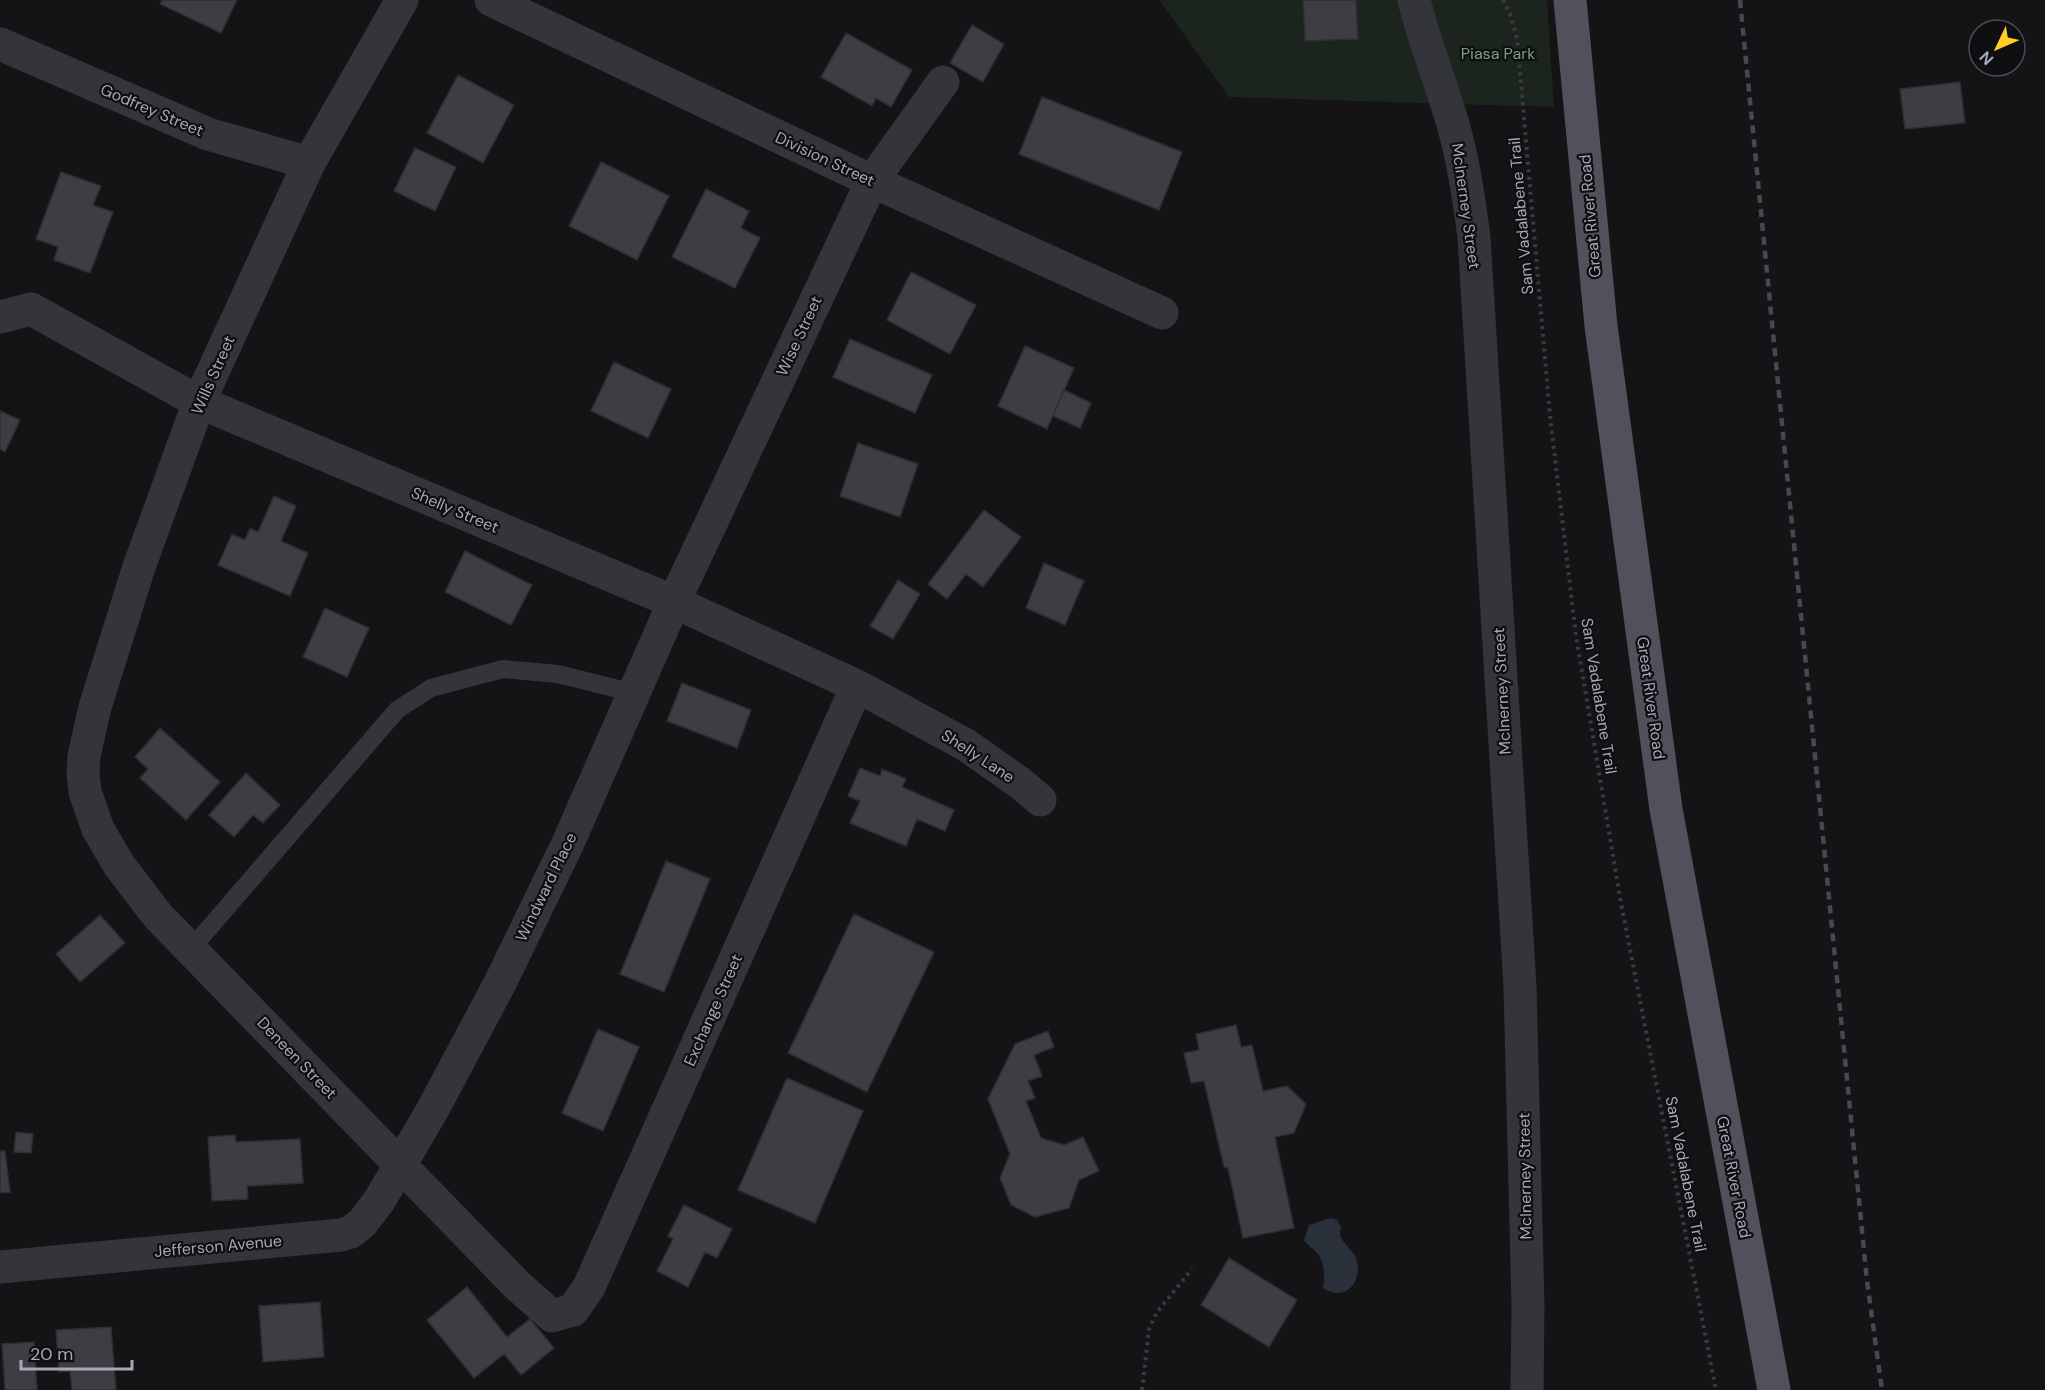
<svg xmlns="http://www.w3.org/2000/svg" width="2045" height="1390" font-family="'DM Sans',sans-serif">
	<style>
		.green { fill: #1b241d }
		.water { fill: #29303a }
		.building { fill: #3e3d43; stroke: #2e2d32; stroke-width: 1.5 }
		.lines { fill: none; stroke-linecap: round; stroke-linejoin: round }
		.path { stroke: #3a3b42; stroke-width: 4; stroke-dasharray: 3 4.5; stroke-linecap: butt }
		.lane { stroke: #34353b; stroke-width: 18 }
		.street { stroke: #34353b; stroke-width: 33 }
		.primary { stroke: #50515a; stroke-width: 33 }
		.rail { stroke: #474850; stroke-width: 4.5; stroke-dasharray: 8 6; stroke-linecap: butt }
		.labels { text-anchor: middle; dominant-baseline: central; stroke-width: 4.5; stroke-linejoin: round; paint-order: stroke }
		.park-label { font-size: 16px; fill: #7aa381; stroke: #0f0e10 }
		.street-label { font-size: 16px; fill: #a4a8b7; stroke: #0f0e10 }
	</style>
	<rect width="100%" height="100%" fill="#141315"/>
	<path class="green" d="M1159 0H1547L1554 107 1229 97Z"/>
	<path class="water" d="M1331 1218 1337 1220 1341 1227 1340 1236C1344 1244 1351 1249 1355 1256 1365 1275 1349 1305 1323 1288 1325 1277 1325 1264 1318 1254 1313 1248 1308 1246 1304 1240L1309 1225Z"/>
	<path class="building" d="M162 0H237L221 33 160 4Z
		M1303 0H1356L1358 39 1305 41Z
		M972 25 1004 44 983 82 950 63Z
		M846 33 912 70 891 107 876 98 872 106 821 77Z
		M458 75 514 105 483 163 427 133Z
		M1960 82 1965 123 1905 129 1900 89Z
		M1042 97 1182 152 1159 210 1019 154Z
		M415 148 456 167 435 211 394 191Z
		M601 162 669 196 637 260 569 226Z
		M61 172 101 186 93 205 113 212 90 273 54 260 58 247 36 239Z
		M706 189 749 211 741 228 760 238 735 288 672 257Z
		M911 272 976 305 950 354 887 320Z
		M850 339 932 375 915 413 833 377Z
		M1025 346 1074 368 1047 429 998 406Z
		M614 362 671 389 648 438 591 411Z
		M1064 390 1091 403 1080 428 1053 416Z
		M0 411 20 420 5 452 0 449Z
		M858 443 918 464 900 517 840 496Z
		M274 496 296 506 281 541 308 553 290 596 218 565 232 534 245 540 250 528 258 532Z
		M984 510 1021 537 983 587 966 574 947 599 928 584Z
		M465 551 532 585 511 625 445 592Z
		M1044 563 1084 581 1065 625 1026 608Z
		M898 580 920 594 893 639 870 626Z
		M325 608 369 628 347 677 303 657Z
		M682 683 751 710 737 748 667 721Z
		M160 728 220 782 186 820 140 778 148 769 135 757Z
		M860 768 880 776 882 769 906 779 902 787 954 810 945 831 917 819 906 846 850 823 860 801 848 796Z
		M246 773 280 805 263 823 253 815 234 837 209 815Z
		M666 861 710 879 664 992 620 974Z
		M854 914 934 952 867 1092 788 1053Z
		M100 915 125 943 80 982 56 954Z
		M1236 1025 1241 1047 1252 1045 1263 1091 1287 1086 1306 1104 1294 1133 1275 1137 1294 1228 1243 1238 1228 1168 1224 1167 1204 1081 1191 1083 1184 1053 1199 1050 1196 1034Z
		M598 1029 639 1047 603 1131 562 1113Z
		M1048 1031 1054 1047 1034 1055 1042 1076 1028 1081 1035 1098 1026 1101 1041 1138 1064 1145 1083 1137 1099 1171 1079 1180 1069 1208 1035 1217 1011 1205 1000 1178 1010 1154 988 1099 1015 1044Z
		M787 1078 863 1111 815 1223 738 1190Z
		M16 1132 33 1134 31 1153 14 1152Z
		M235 1135 236 1142 300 1139 303 1183 247 1186 248 1199 212 1201 208 1137Z
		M0 1151H5L10 1192 0 1193Z
		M684 1205 732 1229 717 1258 705 1252 688 1287 657 1271 673 1239 668 1236Z
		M1229 1258 1297 1300 1269 1347 1201 1305Z
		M467 1287 507 1337 530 1319 554 1348 521 1375 504 1354 474 1378 427 1320Z
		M320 1302 324 1357 263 1362 259 1306Z
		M111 1327 116 1390H72L70 1371 59 1372 56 1330Z
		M34 1342 37 1390H5L2 1344Z"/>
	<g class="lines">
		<path class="path" d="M1503 0 1510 14 1517 38 1550 416 1576 636 1621 903 1716 1390
			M1142 1390 1149 1329 1157 1312 1192 1269"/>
		<path class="lane" d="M191 949 397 710 431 688 503 669 558 674 634 693"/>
		<path class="street" d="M402 0 309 163 199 402 139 567 95 707 84 756 83 773 85 792 98 829 119 865 158 916 517 1285 552 1316 573 1310 589 1287 857 686
			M491 0 872 181 1162 313
			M1414 0C1425 44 1442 85 1454 128 1464 164 1469 200 1474 237L1520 987 1528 1305 1527 1390
			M0 44 208 134 309 163
			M0 317 31 309 199 402 674 602 857 686 966 745 1020 783 1040 800
			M0 1267 341 1235 351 1232 362 1223 379 1201 433 1109 500 983 568 843 674 602 872 181 943 82"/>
		<path class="primary" d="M1570 0 1601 326 1666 809 1774 1390"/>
		<path class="rail" d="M1740 0 1867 1281 1882 1390"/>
	</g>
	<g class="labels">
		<g class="park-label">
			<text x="1498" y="53">Piasa Park</text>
		</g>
		<g class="street-label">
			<text transform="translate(152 110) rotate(23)">Godfrey Street</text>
			<text transform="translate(825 159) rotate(25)">Division Street</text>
			<text transform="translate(1466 206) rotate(82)">McInerney Street</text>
			<text transform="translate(1521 216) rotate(-95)">Sam Vadalabene Trail</text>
			<text transform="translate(1590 216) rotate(-95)">Great River Road</text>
			<text transform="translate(799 336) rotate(-65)">Wise Street</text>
			<text transform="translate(213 375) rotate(-66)">Wills Street</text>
			<text transform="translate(455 510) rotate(23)">Shelly Street</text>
			<text transform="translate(1502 691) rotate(-93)">McInerney Street</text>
			<text transform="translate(1599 696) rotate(81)">Sam Vadalabene Trail</text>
			<text transform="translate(1651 698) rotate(82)">Great River Road</text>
			<text transform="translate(978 756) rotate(33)">Shelly Lane</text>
			<text transform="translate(546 887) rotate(-64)">Windward Place</text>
			<text transform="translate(713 1010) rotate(-66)">Exchange Street</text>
			<text transform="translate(297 1058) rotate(46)">Deneen Street</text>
			<text transform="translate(1686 1174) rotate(79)">Sam Vadalabene Trail</text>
			<text transform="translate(1525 1176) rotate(-91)">McInerney Street</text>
			<text transform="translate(1734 1177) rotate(79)">Great River Road</text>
			<text transform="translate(218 1246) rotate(-5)">Jefferson Avenue</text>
		</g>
	</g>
	<g transform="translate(1997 48) rotate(226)"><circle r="28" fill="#0f0e10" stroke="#4b4c53" stroke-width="1.5"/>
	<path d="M0-4.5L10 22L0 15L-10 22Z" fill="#ffce22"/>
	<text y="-9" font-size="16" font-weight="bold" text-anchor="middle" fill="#a4a8b7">N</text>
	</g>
	<path d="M21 1360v9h111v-9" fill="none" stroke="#a4a8b7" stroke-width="3"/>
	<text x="30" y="1360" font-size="18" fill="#a4a8b7" stroke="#0f0e10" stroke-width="4.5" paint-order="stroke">20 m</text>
</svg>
